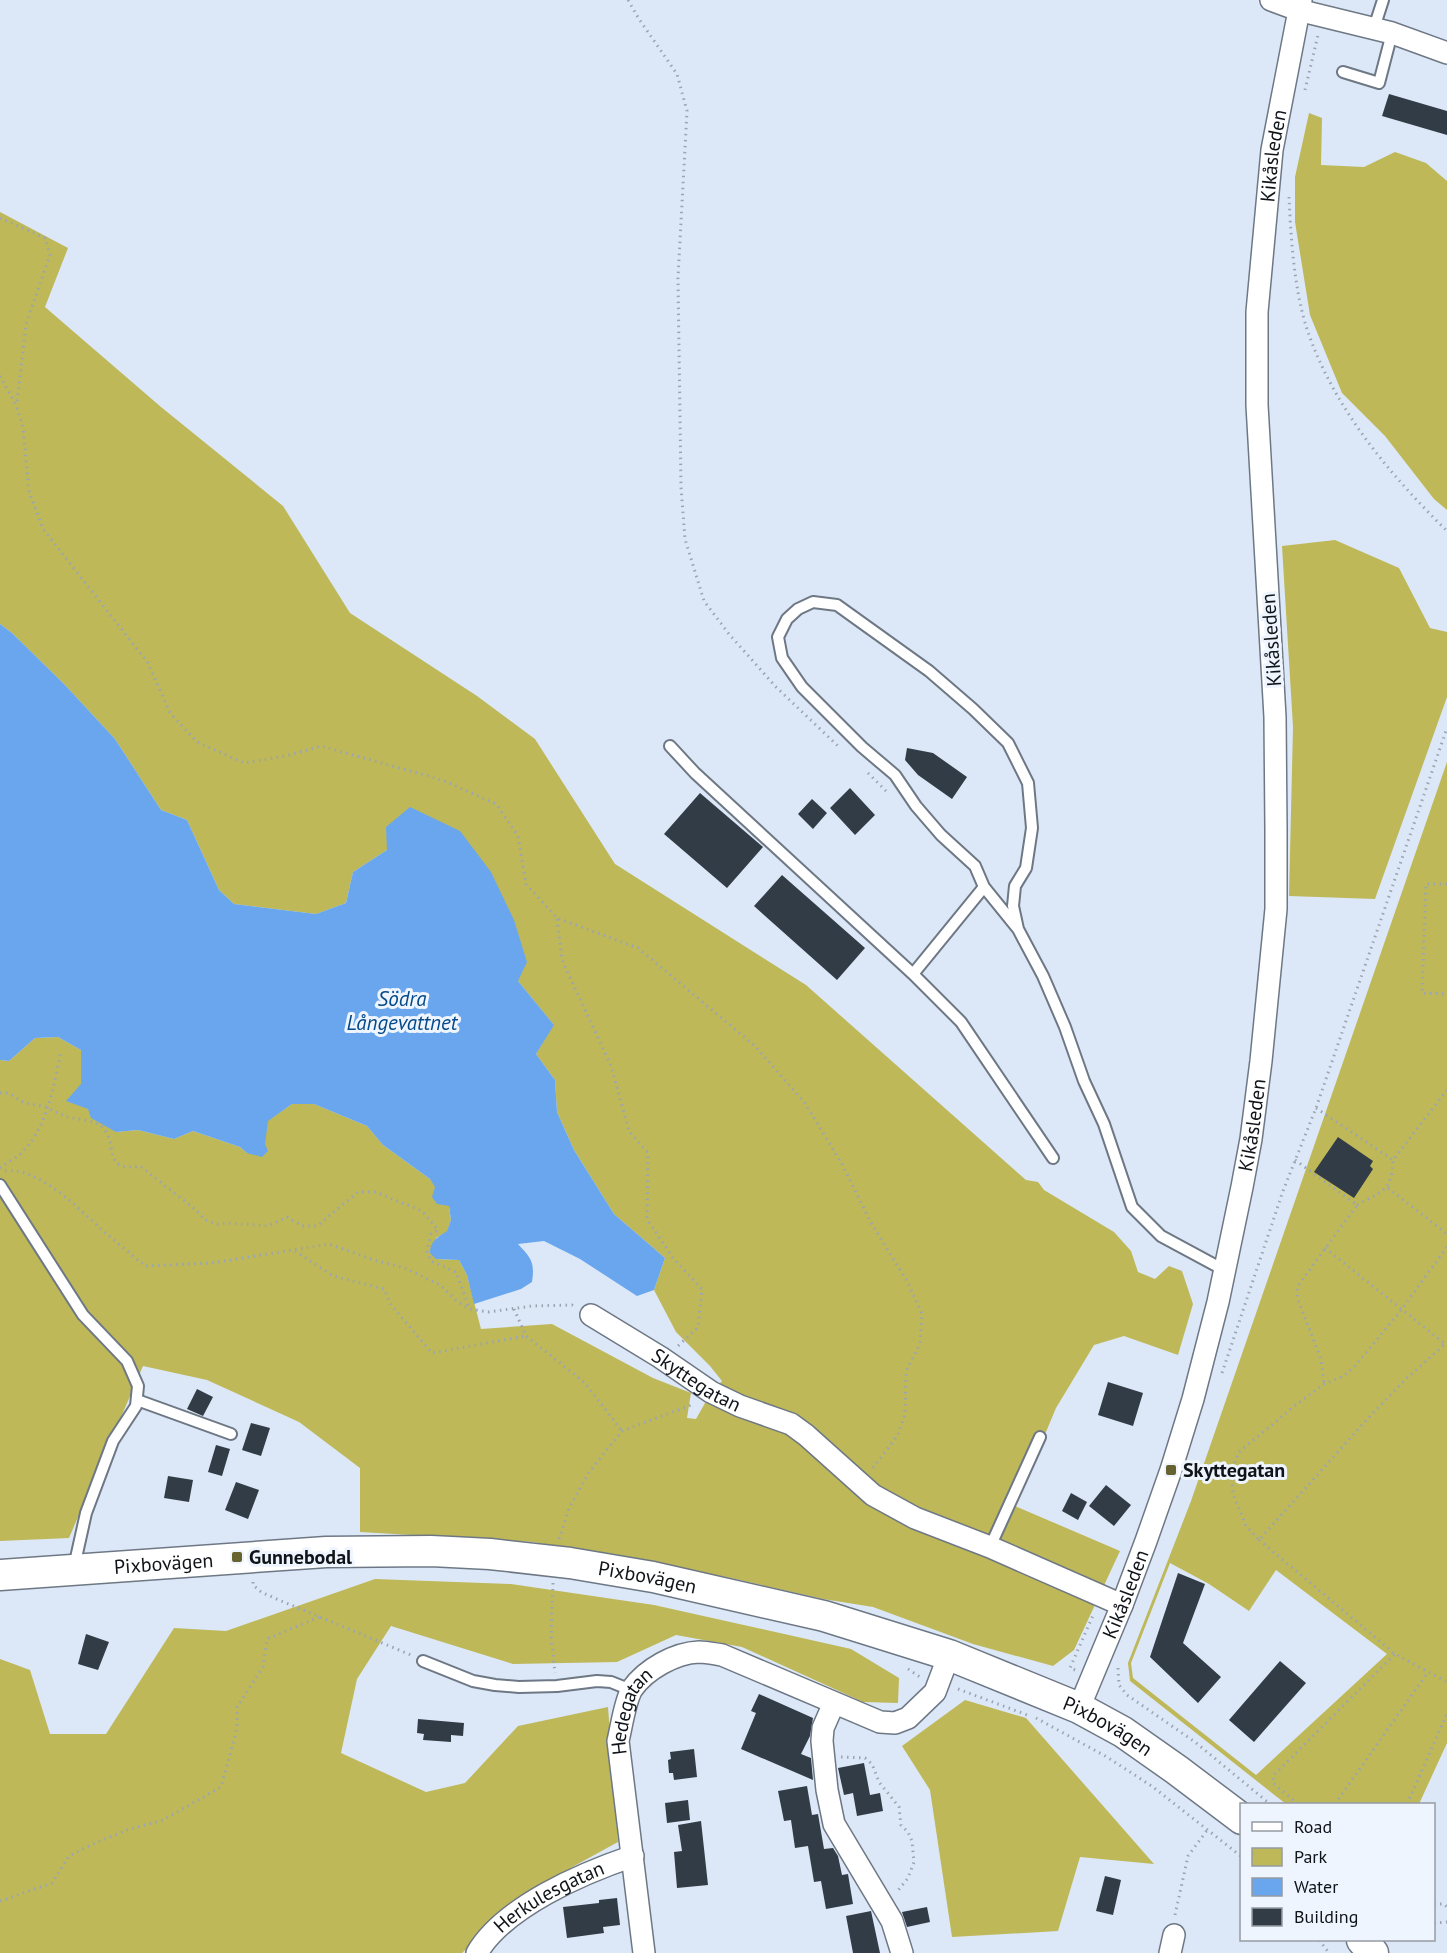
<svg xmlns="http://www.w3.org/2000/svg" width="1447" height="1953" font-family="'PT Sans',sans-serif">
	<style>
		.green { fill: #beb859; fill-rule: evenodd }
		.water { fill: #69a6ee }
		.building { fill: #323c47 }
		.lines { fill: none; stroke-linecap: round; stroke-linejoin: round }
		.lane-casing { stroke: #6e7885; stroke-width: 14 }
		.street-casing { stroke: #6e7885; stroke-width: 24 }
		.secondary-casing { stroke: #6e7885; stroke-width: 33 }
		.path { stroke: #9ba5b1; stroke-width: 3; stroke-dasharray: 1.5 4.5; stroke-linecap: butt }
		.lane { stroke: #fff; stroke-width: 10 }
		.street { stroke: #fff; stroke-width: 21 }
		.secondary { stroke: #fff; stroke-width: 30 }
		.poi-dot { fill: #666330; stroke: #eef5fe; stroke-width: 2 }
		.labels { text-anchor: middle; dominant-baseline: central; stroke-width: 6; stroke-linejoin: round; paint-order: stroke }
		.street-label { font-size: 20px; fill: #101419; stroke: #eef5fe }
		.poi-label { font-size: 20px; font-weight: bold; fill: #101419; stroke: #eef5fe; text-anchor: start }
		.water-label { font-size: 21px; font-style: italic; fill: #044989; stroke: #eef5fe }
	</style>
	<rect width="100%" height="100%" fill="#dce8f7"/>
	<path class="green" d="M1309 113 1322 118 1321 165 1364 167 1395 152 1426 163 1447 181V510L1434 499 1385 436 1342 393 1310 315 1295 222V177Z
		M0 212 68 248 45 307 161 407 283 506 350 613 477 696 535 739 615 864 806 985 1026 1180 1038 1182 1044 1190 1114 1232 1131 1251 1138 1272 1155 1279 1169 1266 1182 1271 1193 1304 1178 1355 1124 1336 1094 1345 1056 1408 1015 1506 1120 1551 1074 1650 1053 1666 973 1644 873 1607 823 1599 726 1577 533 1542 360 1532V1468L299 1422 207 1380 143 1366 69 1538 0 1541V1060L9 1061 35 1038 58 1037 81 1050V1084L88 1109 116 1132 138 1130 174 1139 193 1131 240 1147 247 1153 264 1144 267 1121 292 1104H314L367 1126 383 1145 430 1179 449 1206 451 1220 447 1232 436 1238V1259L459 1260 467 1275 481 1329 552 1324 653 1378 691 1393 687 1418 696 1419 709 1396 722 1381 710 1366 676 1332 654 1290 665 1258 614 1214 574 1150 557 1112 555 1080 536 1054 553 1024 518 981 387 850 353 872 346 903 316 914 234 904 219 890 187 820 161 810 115 739 65 685 12 633 0 624Z
		M1335 540 1399 568 1430 628 1447 632V697L1375 899 1289 896 1293 727 1282 546Z
		M1447 762V1743L1419 1804H1286L1130 1681 1128 1663 1191 1501ZM1170 1563 1209 1584 1249 1611 1276 1570 1387 1654 1256 1775 1133 1678 1131 1663Z
		M375 1579 511 1584 654 1605 851 1649 899 1678 898 1703 863 1702 742 1647 676 1635 617 1662 513 1664 391 1626 357 1679 341 1753 426 1792 465 1783 518 1726 608 1707 618 1842 534 1888 462 1953H0V1659L30 1670 50 1734H106L174 1628 226 1631Z
		M965 1700 1026 1718 1154 1864 1080 1857 1058 1931 952 1937 930 1790 902 1746Z"/>
	<path class="water" d="M0 624 12 633 65 685 115 739 161 810 187 820 219 890 234 904 316 914 346 903 353 872 387 850 386 827 410 807 460 831 491 872 514 920 527 962 518 981 554 1025 536 1054 555 1080 557 1112 574 1150 614 1214 665 1258 654 1290 637 1296 580 1259 544 1241 518 1244C531 1258 535 1262 532 1282L521 1289 474 1304 467 1275 459 1260 436 1259 430 1253C430 1241 438 1237 447 1231L451 1220 449 1206 437 1204 432 1197 435 1187 430 1179 383 1145 367 1126 314 1104H292L268 1121 265 1144 268 1151 262 1157 247 1153 240 1147 193 1131 174 1139 138 1130 116 1132 91 1118 88 1109 66 1101 81 1084V1050L58 1037 35 1038 9 1061 0 1060Z"/>
	<path class="building" d="M1389 94 1447 111V135L1382 116Z
		M907 748 933 753 967 777 952 799 918 775 905 760Z
		M850 788 875 815 855 835 830 808Z
		M700 793 763 847 727 888 664 834Z
		M812 799 827 813 813 829 798 814Z
		M782 875 865 948 837 980 754 906Z
		M1338 1137 1373 1161 1370 1166 1373 1169 1354 1198 1314 1172Z
		M1108 1382 1143 1393 1133 1426 1098 1415Z
		M197 1389 213 1397 203 1416 187 1409Z
		M251 1423 270 1428 261 1456 242 1450Z
		M216 1445 230 1449 222 1476 208 1472Z
		M168 1476 193 1480 189 1502 164 1498Z
		M236 1482 259 1490 248 1519 225 1510Z
		M1106 1485 1131 1505 1114 1526 1089 1506Z
		M1071 1493 1087 1502 1078 1520 1062 1511Z
		M1178 1573 1205 1584 1183 1643 1221 1677 1198 1703 1150 1657Z
		M86 1634 109 1642 98 1670 78 1664Z
		M1280 1661 1306 1683 1254 1742 1229 1720Z
		M759 1694 813 1718 810 1736 801 1754 811 1758 813 1780 741 1749 756 1713 751 1711Z
		M418 1719 464 1723 463 1736 451 1735V1742L423 1740 424 1734 417 1733Z
		M694 1749 697 1777 674 1780 673 1773H669L668 1760 671 1759 670 1752Z
		M864 1763 870 1795 880 1793 883 1811 857 1816 853 1793 844 1795 838 1768Z
		M807 1786 812 1815 818 1814 824 1849 833 1848 838 1856 842 1875 848 1874 853 1904 826 1909 821 1881 814 1882 808 1846 795 1848 791 1820 784 1821 778 1791Z
		M688 1800 690 1820 667 1823 665 1803Z
		M701 1821 708 1885 677 1888 674 1852 682 1851 678 1825Z
		M1105 1876 1121 1880 1113 1915 1096 1911Z
		M617 1898 620 1925 603 1927 604 1933 567 1938 563 1907 599 1903V1900Z
		M927 1907 930 1922 907 1927 902 1912Z
		M871 1911 880 1953H853L846 1916Z"/>
	<g class="lines">
		<defs>
			<path id="lane" d="M1374 28 1383 0
				M1343 72 1379 83 1392 33
				M670 746 695 773 913 974 961 1022 1053 1158
				M1018 929 1013 906 1015 886 1026 868 1032 828 1028 783 1008 743 973 709 929 671 837 605 813 602 798 609 787 619 778 637 782 658 802 687 862 747 895 775 916 806 941 835 975 866 984 887 1018 929 1043 976 1065 1027 1084 1081 1104 1124 1132 1207 1161 1236 1224 1270
				M913 974 984 887
				M0 1185 83 1315 127 1361 138 1386 136 1406 113 1441 86 1513 74 1567
				M137 1400 231 1434
				M990 1547 1040 1437
				M423 1661 473 1681 495 1685 519 1687 557 1686 597 1681 611 1682 631 1690"/>
			<g id="street">
				<path d="M1271 0 1298 10 1392 33 1447 53"/>
				<path id="s1" d="M591 1315 660 1357 711 1392 740 1406 791 1424 806 1435 873 1495 915 1518 990 1547 1122 1605"/>
				<path d="M834 1703 823 1728 822 1741 827 1790 834 1824 892 1921 902 1953"/>
				<path id="s2" d="M1079 1708 1122 1605 1146 1541 1171 1470 1193 1399 1218 1302 1242 1187 1251 1139 1261 1061 1276 909V829L1275 717 1257 405V312L1272 150 1301 0"/>
				<path id="s3" d="M477 1953C505 1906 583 1873 633 1856"/>
				<path id="s4" d="M644 1953 618 1741C622 1724 625 1701 632 1689 646 1669 675 1653 699 1652 707 1652 715 1654 722 1655L880 1722 895 1723 908 1718 935 1692 949 1655"/>
				<path d="M1170 1953 1174 1935"/>
			</g>
			<g id="secondary">
				<path id="s5" d="M0 1575 326 1552 431 1551 490 1554 570 1563 653 1577 824 1616 949 1655 1079 1708 1123 1732 1177 1770 1242 1819"/>
				<path d="M1362 1940 1373 1953"/>
			</g>
		</defs>
		<use href="#lane" class="lane-casing"/>
		<use href="#street" class="street-casing"/>
		<use href="#secondary" class="secondary-casing"/>
		<path class="path" d="M628 0 639 19 677 74 687 111 678 278 681 487 685 539 704 601 729 634 776 687 839 747
			M1305 90 1318 35
			M1289 197C1291 239 1294 289 1307 329 1333 407 1389 474 1447 531
			M0 218 45 238 50 255 26 324 17 403
			M0 376 16 405 23 428 29 491 43 529 148 663 170 713 197 742 244 763 286 756 321 746 442 780 496 804 518 836 526 884 557 918 638 948 755 1046 805 1103 843 1166 870 1221 908 1283 922 1314 920 1344 906 1371 905 1414 898 1435 872 1469
			M868 773 889 794
			M1447 884H1426L1422 993 1447 994
			M557 919 562 960 611 1066 629 1131 648 1153 647 1219 673 1258 702 1289 698 1327 677 1347
			M0 1093C11 1091 15 1099 25 1103 32 1105 41 1105 48 1108 54 1111 59 1114 65 1116 75 1120 93 1119 101 1126 120 1142 100 1173 140 1166L196 1210 205 1220 217 1224 228 1223 268 1226 287 1217 302 1226H317L358 1192H375L422 1211 438 1230 431 1234 427 1251 431 1261 456 1272 469 1307
			M1316 1108 1393 1160 1447 1090
			M1295 1160 1357 1205 1297 1287 1298 1300 1321 1359 1324 1384
			M0 1168C7 1162 17 1158 23 1151 48 1126 54 1084 61 1051
			M5 1171C38 1166 79 1209 102 1230 116 1242 131 1254 145 1266L212 1263 329 1244 377 1261 405 1268 440 1285 458 1302 470 1309 488 1312 532 1306 572 1305 576 1307
			M1388 1188 1447 1234
			M1357 1205C1382 1191 1392 1192 1393 1160
			M1447 1247 1398 1314 1355 1366 1342 1377 1324 1384 1297 1404 1239 1452 1231 1471 1233 1494 1246 1526 1259 1540 1371 1415 1406 1379 1447 1342
			M1325 1248 1445 1344
			M295 1251 333 1276 384 1289 391 1305 432 1353 526 1336
			M514 1309 526 1336 584 1382 622 1431
			M1222 1373 1283 1191 1316 1108 1447 728
			M559 1539 569 1508 589 1472 622 1431 694 1404
			M1259 1540 1395 1654 1447 1682
			M253 1582V1585L261 1592 279 1600 411 1655
			M553 1583 551 1635 555 1673
			M1118 1668 1119 1685 1127 1695 1195 1742 1270 1804
			M908 1669 920 1677
			M1075 1670 1070 1668 1094 1613
			M958 1689 1030 1716
			M1036 1718 1107 1757 1153 1787 1242 1857
			M841 1757 865 1758 872 1764 879 1782 899 1807 901 1825 908 1832 912 1841 914 1862 908 1878 896 1893
			M1298 1804 1273 1783V1776L1395 1654
			M1335 1804 1428 1672
			M1407 1804 1447 1714
			M0 1901 52 1883 69 1856 93 1844 127 1830 163 1820 221 1787 237 1729V1707L263 1667 267 1639 319 1617
			M1434 1904H1444L1447 1907
			M1175 1915 1188 1856 1208 1829
			M1434 1923 1447 1922
			M1319 1940 1329 1953"/>
		<use href="#lane" class="lane"/>
		<use href="#street" class="street"/>
		<use href="#secondary" class="secondary"/>
	</g>
	<g class="poi-dot">
		<rect x="1165" y="1464" width="12" height="12" rx="3"/>
		<rect x="231" y="1551" width="12" height="12" rx="3"/>
	</g>
	<g class="labels">
		<g class="street-label">
			<text stroke="none"><textPath href="#s2" startOffset="1582">Kikåsleden</textPath></text>
			<text transform="translate(1271 640) rotate(-94)">Kikåsleden</text>
			<text stroke="none"><textPath href="#s2" startOffset="610">Kikåsleden</textPath></text>
			<text stroke="none"><textPath href="#s1" startOffset="124">Skyttegatan</textPath></text>
			<text stroke="none"><textPath href="#s5" startOffset="164">Pixbovägen</textPath></text>
			<text stroke="none"><textPath href="#s5" startOffset="650">Pixbovägen</textPath></text>
			<text stroke="none"><textPath href="#s2" startOffset="123">Kikåsleden</textPath></text>
			<text stroke="none"><textPath href="#s4" startOffset="246">Hedegatan</textPath></text>
			<text stroke="none"><textPath href="#s5" startOffset="1136">Pixbovägen</textPath></text>
			<text stroke="none"><textPath href="#s3" startOffset="93">Herkulesgatan</textPath></text>
		</g>
		<g class="poi-label">
			<text x="1183" y="1470">Skyttegatan</text>
			<text x="249" y="1557">Gunnebodal</text>
		</g>
		<g class="water-label">
			<text x="402" y="998">Södra<tspan x="402" dy="24">Långevattnet</tspan></text>
		</g>
	</g>
	<rect x="1240" y="1803" width="195" height="138" fill="#eef5fe" stroke="#959ba2" stroke-width="1.5"/>
	<rect x="1252" y="1822" width="30" height="9" fill="#ffffff" stroke="#959ba2" stroke-width="1.5"/>
	<text x="1294" y="1833" font-size="18" fill="#101419">Road</text>
	<rect x="1252" y="1848" width="30" height="18" fill="#beb859" stroke="#959ba2" stroke-width="1.5"/>
	<text x="1294" y="1863" font-size="18" fill="#101419">Park</text>
	<rect x="1252" y="1878" width="30" height="18" fill="#69a6ee" stroke="#959ba2" stroke-width="1.5"/>
	<text x="1294" y="1893" font-size="18" fill="#101419">Water</text>
	<rect x="1252" y="1908" width="30" height="18" fill="#323c47" stroke="#959ba2" stroke-width="1.5"/>
	<text x="1294" y="1923" font-size="18" fill="#101419">Building</text>
</svg>
